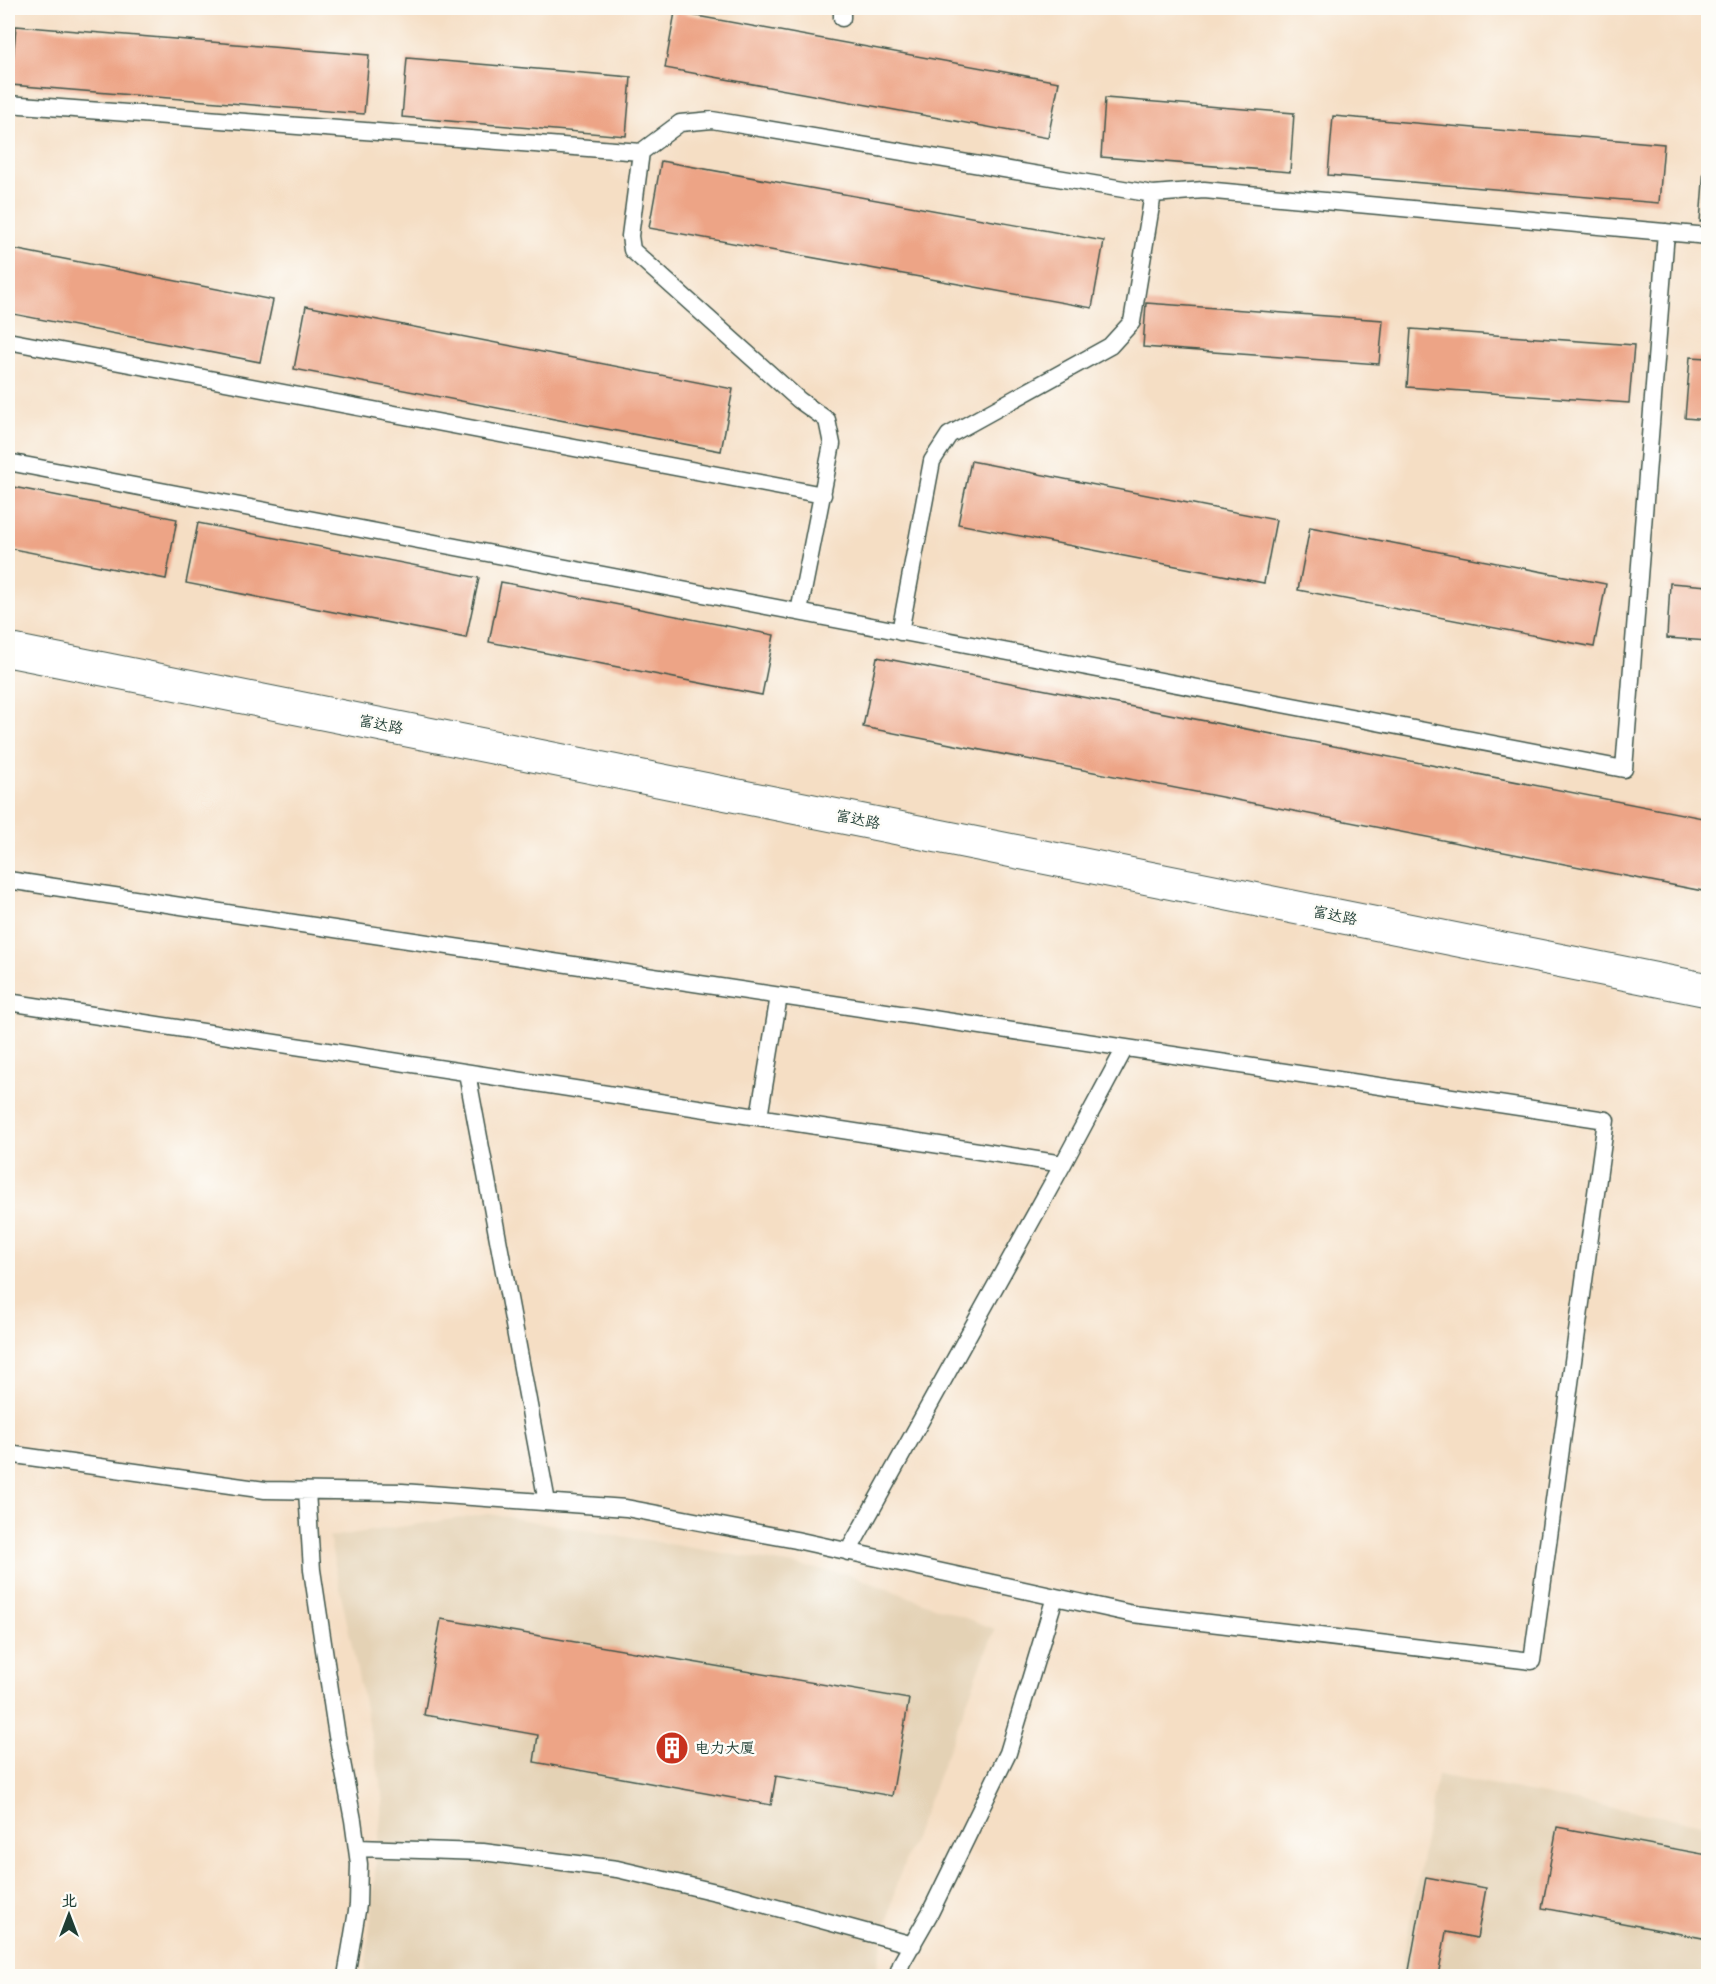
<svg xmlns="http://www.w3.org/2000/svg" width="1716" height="1984" font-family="Pangolin,'LXGW WenKai TC',sans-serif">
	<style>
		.built { fill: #e4d2b5 }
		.building { fill: #eda486 }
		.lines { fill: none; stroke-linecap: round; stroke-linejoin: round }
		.service-casing { stroke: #3f554a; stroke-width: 19 }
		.tertiary-casing { stroke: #3f554a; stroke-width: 35 }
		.service { stroke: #fff; stroke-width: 16 }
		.tertiary { stroke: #fff; stroke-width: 33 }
		.labels { text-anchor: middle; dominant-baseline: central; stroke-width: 5; stroke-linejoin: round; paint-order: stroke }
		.street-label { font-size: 15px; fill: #1f3d34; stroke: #fdfcf7 }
		.poi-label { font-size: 15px; fill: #1f3d34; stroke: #fdfcf7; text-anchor: start }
	</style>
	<rect width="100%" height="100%" fill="#fdfcf7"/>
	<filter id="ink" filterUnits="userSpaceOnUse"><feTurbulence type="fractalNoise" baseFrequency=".0167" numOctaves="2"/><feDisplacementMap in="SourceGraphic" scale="12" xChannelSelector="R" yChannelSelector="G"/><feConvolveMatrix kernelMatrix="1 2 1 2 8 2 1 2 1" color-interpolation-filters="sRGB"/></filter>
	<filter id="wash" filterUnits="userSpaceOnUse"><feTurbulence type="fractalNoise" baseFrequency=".008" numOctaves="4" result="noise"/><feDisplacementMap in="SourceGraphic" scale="24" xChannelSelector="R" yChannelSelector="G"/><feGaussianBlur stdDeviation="1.35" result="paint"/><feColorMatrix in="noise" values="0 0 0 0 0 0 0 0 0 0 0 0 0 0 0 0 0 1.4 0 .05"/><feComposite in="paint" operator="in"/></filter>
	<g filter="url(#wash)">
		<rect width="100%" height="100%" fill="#f5dec4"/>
		<path class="built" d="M489 1514 848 1574 995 1629 897 1882 875 1976H365L383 1794 329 1537Z
			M1437 1775 1708 1825V1976H1400Z"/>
		<g id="blocks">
			<path class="building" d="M675 12 1059 82 1048 138 665 68Z
				M16 26 369 55 364 114 11 85Z
				M407 58 631 77 626 136 402 117Z
				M1105 98 1294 113 1290 172 1101 157Z
				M1333 116 1664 144 1659 203 1328 175Z
				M661 161 1104 241 1092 308 649 228Z
				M1704 168H1708V222H1700Z
				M8 248 273 300 260 362 8 313Z
				M1146 303 1383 320 1379 364 1143 347Z
				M306 306 733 389 721 451 294 369Z
				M1411 329 1634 345 1629 403 1407 387Z
				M1690 357 1708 358V420L1685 418Z
				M971 461 1276 520 1264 583 958 524Z
				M8 486 177 519 166 579 8 548Z
				M198 523 479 578 466 638 186 583Z
				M1310 527 1606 584 1594 647 1298 590Z
				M501 582 774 635 762 695 489 642Z
				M1670 583 1708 586V641L1667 638Z
				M877 657 1708 819V892L863 727Z
				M441 1619 909 1699 892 1796 776 1776 771 1805 534 1762 538 1735 424 1715Z
				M1557 1827 1708 1855V1939L1542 1908Z
				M1426 1877 1486 1888 1477 1938 1446 1932 1438 1976H1408Z"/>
		</g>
	</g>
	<g filter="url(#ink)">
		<use href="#blocks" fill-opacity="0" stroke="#3f554a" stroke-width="1.5"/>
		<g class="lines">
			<defs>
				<path id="service" d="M842 18V8
					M8 104 641 152 630 236 632 250 799 400 827 420 832 444 799 612
					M641 152 680 123 712 120 1153 194 1204 190 1708 236
					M8 341 823 495
					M8 462 1624 769 1666 232
					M900 632 932 461 949 435 1110 346 1132 322 1153 194
					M8 880 1606 1120 1532 1661 1133 1614 796 1540 626 1508 402 1492 265 1490 8 1454
					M8 1002 1063 1164
					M467 1073 547 1502
					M759 1117 779 996
					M307 1491 312 1570 337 1736 353 1820 359 1864 358 1905 346 1976
					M848 1552 1063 1164 1125 1048
					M357 1848 483 1852 617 1869 733 1896 913 1945
					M897 1976 902 1962 930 1913 1008 1753 1055 1597"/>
				<path id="tertiary" d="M8 650 1708 990"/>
			</defs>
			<use href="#service" class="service-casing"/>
			<use href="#tertiary" class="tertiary-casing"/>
			<use href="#service" class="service"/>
			<use href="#tertiary" class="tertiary"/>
		</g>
	</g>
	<defs>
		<symbol id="building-disc" viewBox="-11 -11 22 22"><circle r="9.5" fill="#c8321e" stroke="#fdfcf7"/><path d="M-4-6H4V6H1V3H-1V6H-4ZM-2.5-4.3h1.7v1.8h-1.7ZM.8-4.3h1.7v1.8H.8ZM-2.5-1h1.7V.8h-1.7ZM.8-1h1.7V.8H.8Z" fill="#fff"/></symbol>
	</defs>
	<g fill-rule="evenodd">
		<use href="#building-disc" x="653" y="1729" width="38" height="38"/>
	</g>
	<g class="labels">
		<g class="street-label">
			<text transform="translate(381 725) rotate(11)">富达路</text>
			<text transform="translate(858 820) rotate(11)">富达路</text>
			<text transform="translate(1335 916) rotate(11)">富达路</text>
		</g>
		<g class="poi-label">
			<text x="695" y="1748">电力大厦</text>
		</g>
	</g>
	<rect width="1716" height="1984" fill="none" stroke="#fdfcf7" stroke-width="30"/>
	<g transform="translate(69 1915)" stroke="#fdfcf7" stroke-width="4.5" paint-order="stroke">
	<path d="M0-4.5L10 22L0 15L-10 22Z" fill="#1f3d34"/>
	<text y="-9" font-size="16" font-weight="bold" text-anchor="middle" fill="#1f3d34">北</text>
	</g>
</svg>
